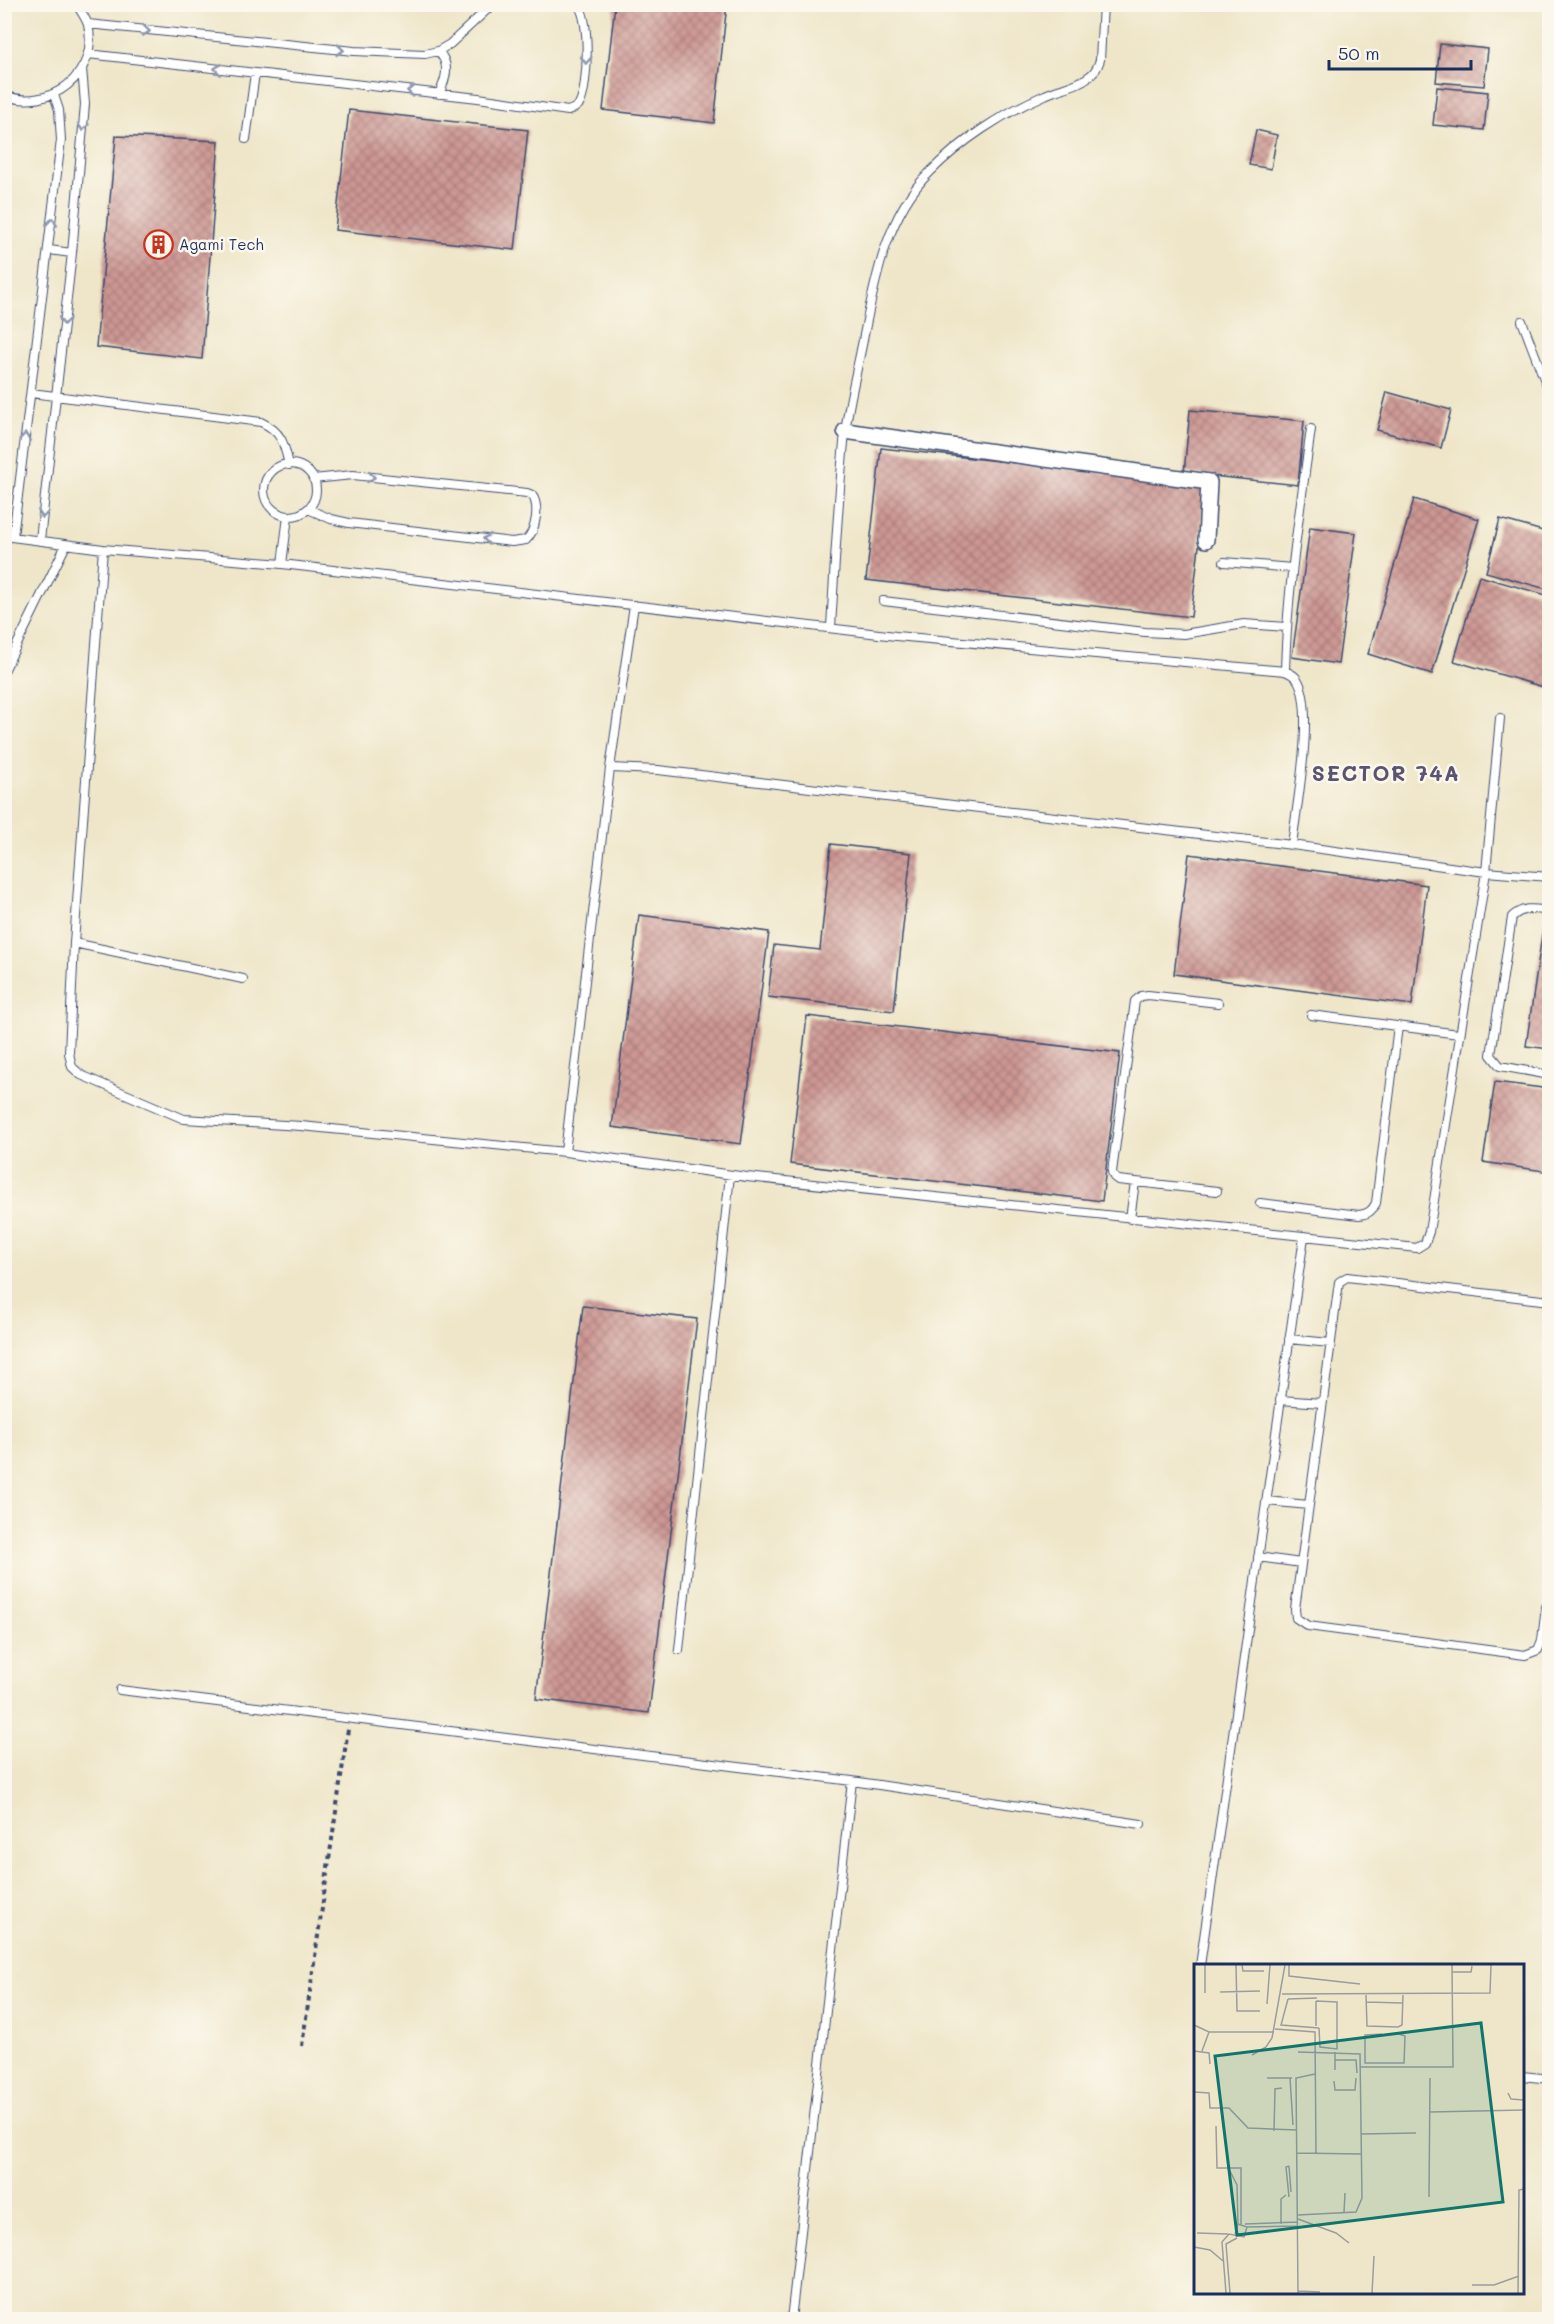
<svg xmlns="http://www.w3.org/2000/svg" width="1554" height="2324" font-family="Mali,sans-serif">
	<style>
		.building { fill: url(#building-cross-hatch) }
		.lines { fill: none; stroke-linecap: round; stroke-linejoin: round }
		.service-casing { stroke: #3b4a6e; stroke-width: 10 }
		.minor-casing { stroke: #3b4a6e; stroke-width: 18 }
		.path { stroke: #3b4a6e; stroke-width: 4; stroke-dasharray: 4.5 4.5; stroke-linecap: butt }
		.service { stroke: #fff; stroke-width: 8 }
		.minor { stroke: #fff; stroke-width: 15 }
		.oneway { stroke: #8d97ae }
		.labels { text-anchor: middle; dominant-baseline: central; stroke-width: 5; stroke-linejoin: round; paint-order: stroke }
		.poi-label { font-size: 15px; fill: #1b2f5e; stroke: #fbf7ec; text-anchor: start }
		.district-label { font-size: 21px; font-weight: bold; letter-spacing: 1.5px; fill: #5a5371; stroke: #fbf7ec }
		.inset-road { fill: none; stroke: #9a9d9e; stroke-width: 1.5 }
		.view { fill: #0f766e; fill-opacity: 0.15; stroke: #0f766e; stroke-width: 3 }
		.inset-edge { fill: none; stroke: #1b2f5e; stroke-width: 3 }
	</style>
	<defs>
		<pattern id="building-cross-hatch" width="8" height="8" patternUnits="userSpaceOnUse" patternTransform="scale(1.5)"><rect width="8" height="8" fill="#ce9793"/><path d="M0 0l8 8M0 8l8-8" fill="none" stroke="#a67c7b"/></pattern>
	</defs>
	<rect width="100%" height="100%" fill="#fbf7ec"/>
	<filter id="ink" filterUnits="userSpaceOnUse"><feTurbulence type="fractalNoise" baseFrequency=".0167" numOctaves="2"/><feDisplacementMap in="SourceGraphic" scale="12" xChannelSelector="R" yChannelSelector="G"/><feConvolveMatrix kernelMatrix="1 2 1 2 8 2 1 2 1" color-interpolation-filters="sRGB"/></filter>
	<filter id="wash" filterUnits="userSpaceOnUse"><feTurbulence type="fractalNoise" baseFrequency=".008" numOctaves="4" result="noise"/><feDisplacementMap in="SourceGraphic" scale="24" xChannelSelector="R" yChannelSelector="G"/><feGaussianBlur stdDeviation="1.35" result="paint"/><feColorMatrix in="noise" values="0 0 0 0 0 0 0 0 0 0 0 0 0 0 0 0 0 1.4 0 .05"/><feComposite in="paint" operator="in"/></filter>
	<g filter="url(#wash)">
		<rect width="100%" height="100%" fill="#efe6c9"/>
		<g id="blocks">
			<path class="building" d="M615 4H727L714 123 603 110Z
				M1440 44 1488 49 1484 86 1436 82Z
				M1437 87 1488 92 1484 130 1433 125Z
				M349 110 528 130 515 250 335 230Z
				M1256 130 1277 135 1271 169 1249 165Z
				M116 136 219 141 202 359 96 347Z
				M1387 392 1451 410 1441 448 1377 430Z
				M1190 410 1304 421 1298 485 1184 473Z
				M881 448 1206 484 1191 617 866 580Z
				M1414 499 1479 519 1432 674 1368 654Z
				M1500 519 1550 533V590L1486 572Z
				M1310 527 1356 533 1338 664 1292 657Z
				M1479 576 1550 596V689L1454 661Z
				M831 844 911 853 894 1011 768 997 774 945 820 950Z
				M1189 854 1427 885 1412 1005 1174 974Z
				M639 915 769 932 741 1144 612 1127Z
				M1543 928H1550V1049L1526 1046Z
				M807 1016 1120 1053 1102 1201 790 1164Z
				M1495 1082 1550 1089V1172L1483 1162Z
				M583 1306 697 1319 649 1713 536 1699Z"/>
		</g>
	</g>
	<g filter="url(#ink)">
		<use href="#blocks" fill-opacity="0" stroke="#3b4a6e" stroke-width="1.5"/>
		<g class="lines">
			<defs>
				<path id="service" d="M88 24 354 51 425 54 438 51 450 44 493 4
					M438 51C451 64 446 79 439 94
					M88 54 478 98 568 111C573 109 577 108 580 103 588 87 591 16 577 4
					M4 95C49 113 100 74 88 25 86 18 80 11 77 4
					M246 139 255 73
					M49 250 72 253
					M1522 321 1550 394
					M31 393 261 422C282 432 284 443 289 465
					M264 490a26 26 0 1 1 52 0a26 26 0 1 1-52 0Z
					M308 509 331 519 349 523 512 542 526 540C536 531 540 506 532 495L527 493 353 475 313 479
					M4 536 103 549 282 564 896 636 1285 671C1290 673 1294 675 1297 679 1316 707 1296 809 1292 845
					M13 537 61 140 59 110 54 95
					M40 540 72 253 85 104 82 68
					M103 549 74 943 69 1053 72 1067 81 1075 184 1119 301 1126 565 1152 747 1177 1417 1248 1425 1243 1429 1232 1486 872 1500 718
					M1224 562 1292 568
					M282 564 288 516
					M883 601 1145 632 1184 634 1244 624 1286 627
					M831 627C835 563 838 497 845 433 849 400 858 367 864 335 875 279 887 215 929 173 960 141 1003 113 1045 95 1060 88 1078 86 1091 75 1096 71 1098 66 1100 60L1103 4
					M4 671 66 545
					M1285 671C1287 590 1300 510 1311 429
					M610 768 658 770 1292 845 1486 872 1550 877
					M1550 911C1534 909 1524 906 1512 917L1491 1055 1500 1066 1550 1075
					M74 943 243 979
					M1311 1015 1459 1034
					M565 1152 610 768 634 605
					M1217 1191 1118 1180 1114 1177 1112 1172 1135 1001 1141 996 1148 995 1218 1003
					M1260 1203 1359 1215C1368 1214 1372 1211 1376 1203L1398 1026
					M1130 1219 1135 1182
					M1289 1339 1330 1343
					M1280 1400 1322 1403
					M1266 1501 1309 1505
					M1258 1557 1301 1563
					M1546 1607 1542 1640 1538 1650 1525 1655 1308 1626 1296 1618 1295 1609 1339 1282 1347 1277 1550 1301
					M679 1650 730 1175
					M120 1690 852 1781 1141 1824
					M1200 1966 1304 1237
					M1522 2076 1550 2079
					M791 2320 852 1781"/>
				<path id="minor" d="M845 431 1209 482 1206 540"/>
			</defs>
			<use href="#service" class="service-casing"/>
			<use href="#minor" class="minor-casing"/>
			<path class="path" d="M302 2046 348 1729"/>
			<use href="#service" class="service"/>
			<use href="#minor" class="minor"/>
		</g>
		<defs><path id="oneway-chevron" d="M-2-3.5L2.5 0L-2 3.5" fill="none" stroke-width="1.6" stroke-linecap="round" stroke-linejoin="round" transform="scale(1.5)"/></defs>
		<g class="oneway">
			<use href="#oneway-chevron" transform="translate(146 31) rotate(6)"/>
			<use href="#oneway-chevron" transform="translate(340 50) rotate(6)"/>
			<use href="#oneway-chevron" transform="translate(586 60) rotate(93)"/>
			<use href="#oneway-chevron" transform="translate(218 69) rotate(-173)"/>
			<use href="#oneway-chevron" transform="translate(411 91) rotate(-173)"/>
			<use href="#oneway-chevron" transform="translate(83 127) rotate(95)"/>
			<use href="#oneway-chevron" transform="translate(52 222) rotate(-84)"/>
			<use href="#oneway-chevron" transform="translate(64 321) rotate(97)"/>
			<use href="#oneway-chevron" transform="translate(25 437) rotate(-83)"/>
			<use href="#oneway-chevron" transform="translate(371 477) rotate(6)"/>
			<use href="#oneway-chevron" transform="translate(43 514) rotate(96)"/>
			<use href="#oneway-chevron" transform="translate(487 539) rotate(-173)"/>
		</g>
	</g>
	<defs>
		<symbol id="building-ring" viewBox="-11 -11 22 22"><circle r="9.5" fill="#fbf7ec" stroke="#c8321e" stroke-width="1.5"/><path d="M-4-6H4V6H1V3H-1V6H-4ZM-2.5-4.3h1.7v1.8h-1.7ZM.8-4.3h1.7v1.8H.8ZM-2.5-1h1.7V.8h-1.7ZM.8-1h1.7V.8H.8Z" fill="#c8321e"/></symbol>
	</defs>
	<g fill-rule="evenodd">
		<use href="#building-ring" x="142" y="228" width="33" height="33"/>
	</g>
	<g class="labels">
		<g class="poi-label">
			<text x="179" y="244">Agami Tech</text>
		</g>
		<g class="district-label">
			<text x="1386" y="772">SECTOR 74A</text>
		</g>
	</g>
	<g transform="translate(1194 1964)">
		<rect width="330" height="330" fill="#efe6c9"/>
		<path class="inset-road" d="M11 1V29M42 1 43 47H66M48 1 49 7H70M95 1V12L166 20M258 8H277L278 2M26 28 66 27M88 30 296 29 297 1M172 31 173 62 204 63 208 61 209 31M94 35 87 61 125 64M94 35 123 34M122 37 143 38V85L126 83 125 64M172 38 208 39M73 40 76 1M0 61 15 68H80M122 62V37M81 65 121 68 122 190M188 70 171 71V99H210L211 72 205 70M0 87 15 89 16 100M8 87 15 68M104 88 166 90 168 234 162 248 104 251M58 91 72 83 78 74 91 1M141 96H162L163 109M166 103H259L258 1M141 106V88M73 114H98M96 114 99 161M140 117 141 126H161L162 114M0 128 15 129 16 144H35L54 164 103 166M314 129 317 135 330 136M236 148 330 146M22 162 23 204H47V260M80 167 81 125 88 124M167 170 222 169M103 189 167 190M95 202 97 228M35 205 43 221 44 260M95 233 92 203 95 202M235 233 236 114M150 248 151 229M104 255 142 269 155 279M51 260 104 258M87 260V235L92 231M53 263 104 262M3 269 34 270M0 283 16 286 29 297M278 321H300L325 312M104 327 126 328M32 329 28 278 35 270 50 273 53 263 44 260 41 270M36 329 32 280 43 274M104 329 102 114 121 110M178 329 180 292M324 329 325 226 330 225"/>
		<path class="view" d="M287 59 309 238 43 271 21 92Z"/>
		<rect width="330" height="330" class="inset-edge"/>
	</g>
	<rect width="1554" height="2324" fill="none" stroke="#fbf7ec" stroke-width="24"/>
	<path d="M1329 60v9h142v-9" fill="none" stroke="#1b2f5e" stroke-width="3"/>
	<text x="1338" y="60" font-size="18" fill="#1b2f5e" stroke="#fbf7ec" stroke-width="4.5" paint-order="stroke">50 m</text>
</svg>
